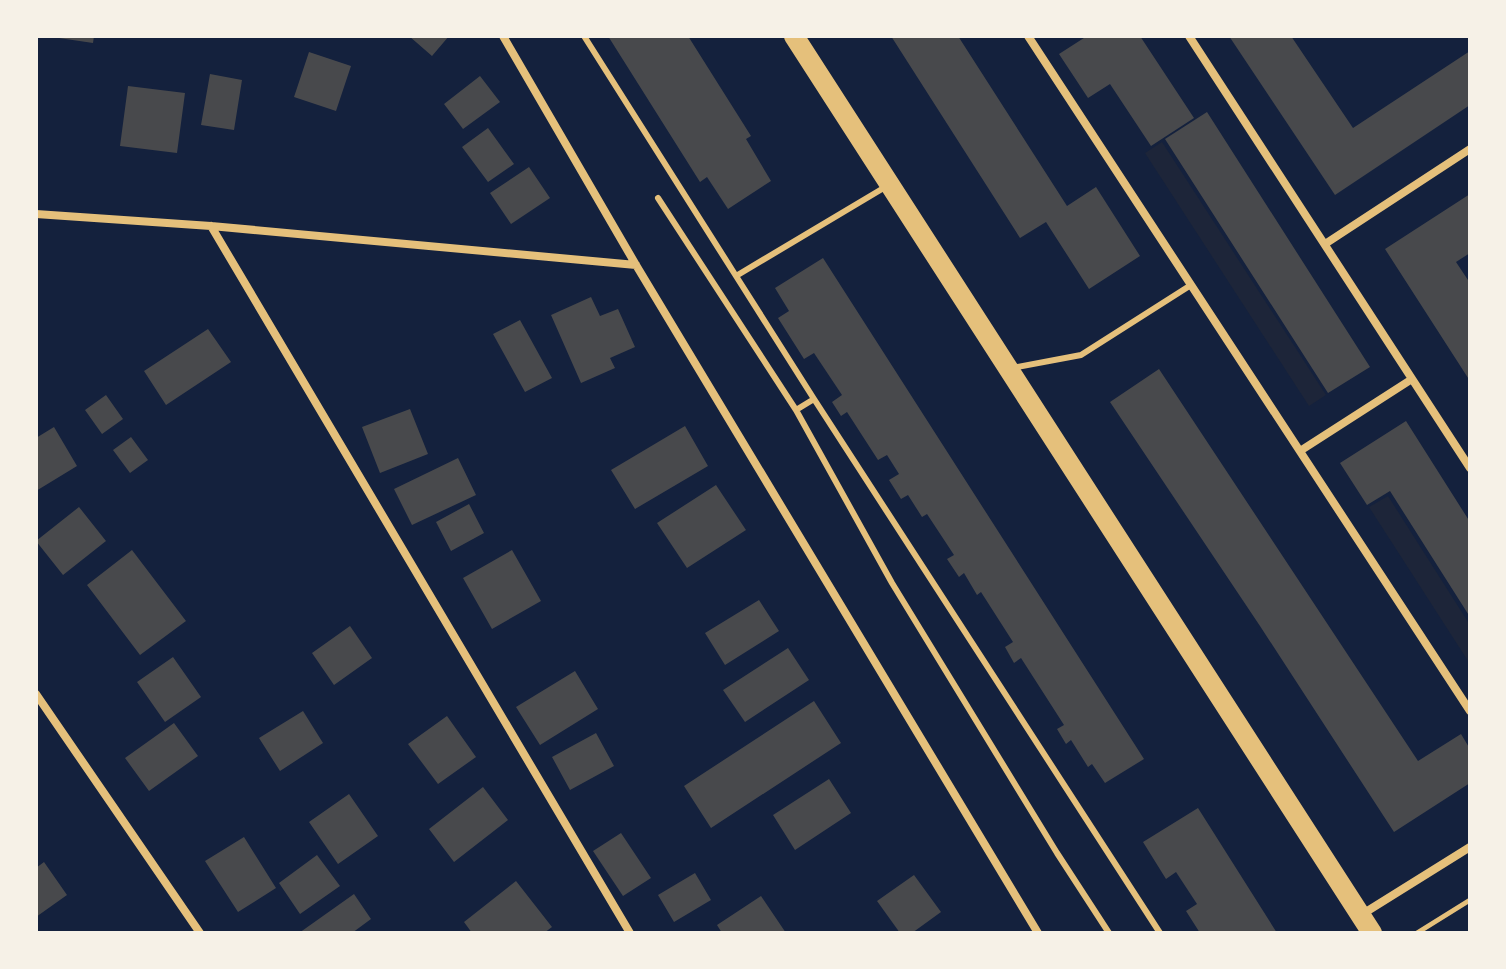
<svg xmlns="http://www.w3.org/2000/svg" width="1506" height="969" font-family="'Open Sans',sans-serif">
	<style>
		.green { fill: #1d2539 }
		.building { fill: #48494c }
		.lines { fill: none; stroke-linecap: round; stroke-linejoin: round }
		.path { stroke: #e5c07b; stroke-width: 5 }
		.service { stroke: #e5c07b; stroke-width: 6 }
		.minor { stroke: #e5c07b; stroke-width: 8 }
		.primary { stroke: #e5c07b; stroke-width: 20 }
	</style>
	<rect width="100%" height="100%" fill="#14213d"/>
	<path class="green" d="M1162 142 1326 395 1309 406 1145 153Z
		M1388 496 1470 625V664L1369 507Z"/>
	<path class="building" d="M59 36H94L93 43 59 38Z
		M409 36H449L432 56Z
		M608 36H688L751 136 746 139 771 181 728 209 707 177 700 182Z
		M891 36H958L1067 206 1096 187 1140 256 1089 289 1046 222 1020 238Z
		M1087 36H1140L1194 118 1151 146 1110 84 1088 98 1059 54Z
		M1229 36H1291L1353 128 1470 51V105L1335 195Z
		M309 52 351 66 336 111 294 97Z
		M210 74 242 80 234 130 201 125Z
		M480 76 500 102 463 129 444 104Z
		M128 86 185 93 177 153 120 146Z
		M1207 112 1370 367 1328 393 1165 139Z
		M488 128 514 164 488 182 462 147Z
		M529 167 550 198 511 224 490 193Z
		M1470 194V253L1456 262 1470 283V381L1385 249Z
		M823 258 1144 759 1105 783 1092 764 1088 767 1071 740 1066 744 1057 729 1064 725 1021 658 1014 663 1005 647 1013 642 981 592 977 595 964 573 959 577 947 559 954 555 927 514 922 517 908 495 901 499 889 480 899 474 887 455 878 460 847 412 841 416 832 402 842 395 814 353 804 359 778 318 789 311 775 288Z
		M591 297 600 316 618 309 635 347 610 358 615 368 581 383 551 315Z
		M520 320 552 378 525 392 493 334Z
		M208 329 231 362 166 405 144 371Z
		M1159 369 1418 761 1461 734 1470 749V783L1394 832 1260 626 1110 402Z
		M106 395 123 419 102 434 85 410Z
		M410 409 428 454 380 473 362 427Z
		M1406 421 1470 522V617L1390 491 1367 505 1340 463Z
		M685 426 708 466 635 509 611 470Z
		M54 427 77 466 36 491V438Z
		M131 437 148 460 130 473 113 450Z
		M458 458 476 495 412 525 394 489Z
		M716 485 746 530 687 568 657 523Z
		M469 504 484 533 451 551 436 522Z
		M79 507 106 541 63 575 36 541Z
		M132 550 186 621 140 655 87 585Z
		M512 550 541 601 492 629 463 578Z
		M759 600 779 631 725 665 705 633Z
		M350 626 372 658 334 685 312 653Z
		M788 648 809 680 745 722 723 690Z
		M173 657 201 697 165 722 137 682Z
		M575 671 598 709 540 745 516 707Z
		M814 701 841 743 711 828 684 786Z
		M303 711 323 743 280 771 259 738Z
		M447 716 476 757 438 784 408 744Z
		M174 723 198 756 149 791 125 758Z
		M596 733 614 766 570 790 552 757Z
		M829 779 851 813 795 850 773 815Z
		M483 787 508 820 454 862 429 829Z
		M349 794 378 836 338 864 309 822Z
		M1198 808 1277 933H1200L1186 911 1197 904 1176 872 1166 879 1143 842Z
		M621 833 651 878 623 896 593 851Z
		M244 837 276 888 238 912 205 861Z
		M317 855 340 886 300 914 279 883Z
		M44 862 67 895 36 917V868Z
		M695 873 711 900 674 922 658 895Z
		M914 875 941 912 912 933H900L877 901Z
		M516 881 552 927 544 933H472L464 922Z
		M354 894 371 919 352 933H299Z
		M761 896 786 933H722L717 925Z"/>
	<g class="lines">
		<path class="path" d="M1417 933 1470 900"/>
		<path class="service" d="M584 36 736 276
			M887 186 736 276 814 399 1160 933
			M658 198 796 410 892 583 1057 853 1109 933
			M1012 368 1081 355 1191 285
			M796 410 814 399"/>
		<path class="minor" d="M503 36 636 265 1038 933
			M1028 36 1470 711
			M1189 36 1470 468
			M36 214 211 226 636 265
			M211 226 630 933
			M1325 244 1470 149
			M1300 451 1412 379
			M36 694 200 933
			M1361 915 1470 847"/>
		<path class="primary" d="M794 36 1372 933"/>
	</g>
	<rect width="1506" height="969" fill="none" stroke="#f6f1e7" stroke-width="76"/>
</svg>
